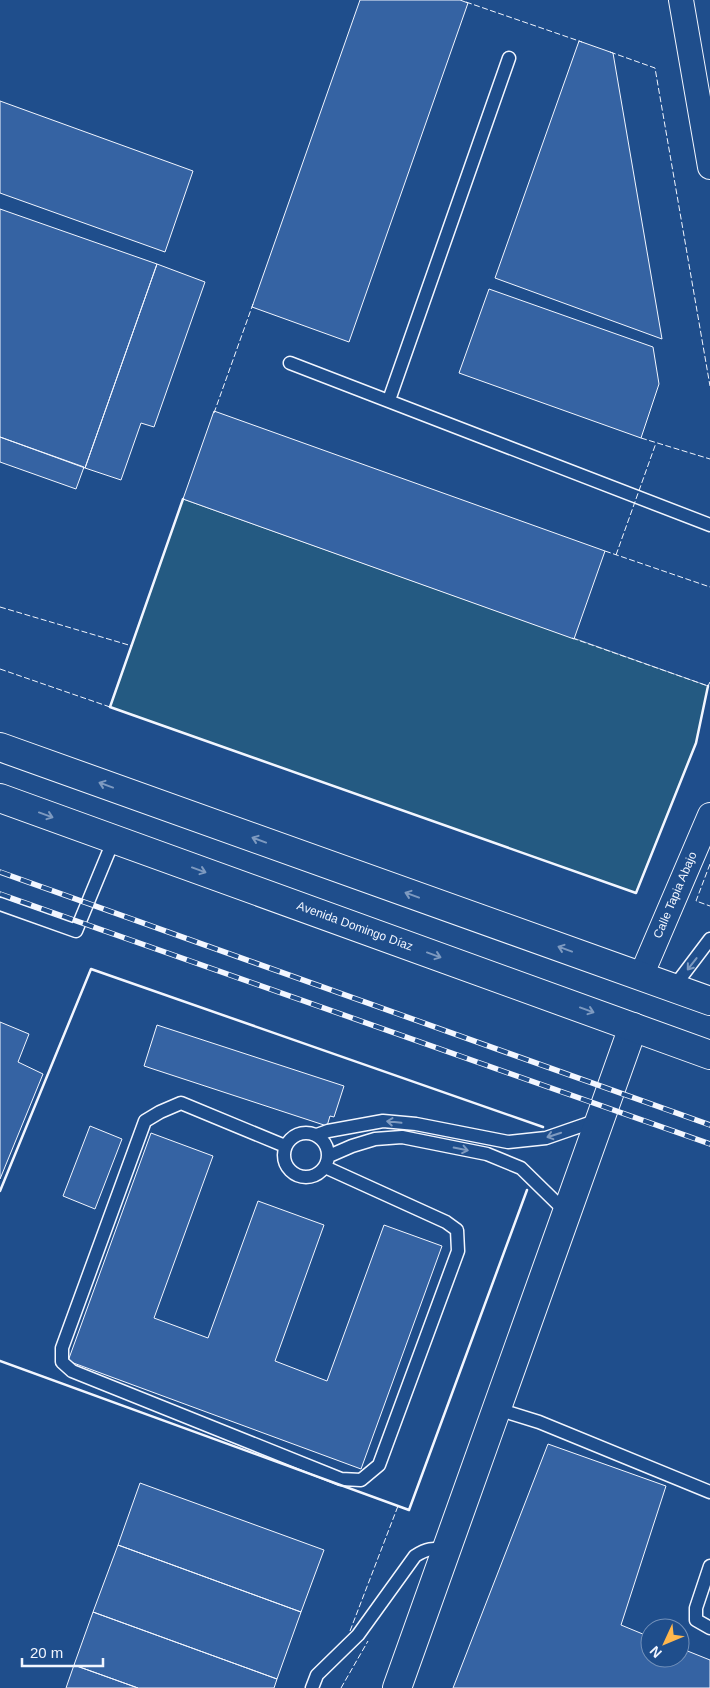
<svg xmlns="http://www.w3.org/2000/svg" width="710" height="1688" font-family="Arial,sans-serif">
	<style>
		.green { fill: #245a82; stroke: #a8bbd7 }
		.building { fill: #3563a3; stroke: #f2f6ff }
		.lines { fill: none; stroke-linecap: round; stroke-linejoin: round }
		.lane-casing { stroke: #f2f6ff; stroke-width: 15 }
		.street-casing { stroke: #f2f6ff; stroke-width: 26 }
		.secondary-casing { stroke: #f2f6ff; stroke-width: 30 }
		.primary-casing { stroke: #f2f6ff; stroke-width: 30 }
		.lane { stroke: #1f4e8c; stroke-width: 12 }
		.street { stroke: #1f4e8c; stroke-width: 24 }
		.secondary { stroke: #1f4e8c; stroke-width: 28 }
		.primary { stroke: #1f4e8c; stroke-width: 28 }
		.rail-casing { stroke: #f2f6ff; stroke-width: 5.5 }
		.rail { stroke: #1f4e8c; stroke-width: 4; stroke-dasharray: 11; stroke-linecap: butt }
		.fence { stroke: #f2f6ff; stroke-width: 1; stroke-dasharray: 6 2.5; stroke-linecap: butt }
		.wall { stroke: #f2f6ff; stroke-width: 2.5 }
		.oneway { stroke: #7e9ac0 }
		.labels { text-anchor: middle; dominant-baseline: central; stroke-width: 4; stroke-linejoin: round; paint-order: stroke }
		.street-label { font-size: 12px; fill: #f2f6ff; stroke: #1f4e8c }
	</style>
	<rect width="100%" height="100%" fill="#1f4e8c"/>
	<path class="green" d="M183 499 708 686 696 743 636 893 110 707Z"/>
	<path class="building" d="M360 0H460L468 3 349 342 252 307Z
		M579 41 613 53 662 339 495 278Z
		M0 101 193 171 165 252 0 193Z
		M0 209 157 264 85 468 0 437Z
		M157 264 205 282 154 427 141 423 121 480 85 468Z
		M489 289 653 347 659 384 641 438 459 373Z
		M214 411 605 551 574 639 183 499Z
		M0 437 84 467 76 489 0 462Z
		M0 1022 29 1034 18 1062 43 1074 0 1179Z
		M157 1025 344 1086 334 1117 330 1116 327 1126 144 1066Z
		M90 1126 122 1139 95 1209 63 1196Z
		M151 1133 213 1156 154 1318 208 1338 258 1201 324 1225 275 1361 327 1381 384 1225 442 1246 361 1469 68 1361Z
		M548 1444 666 1486 621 1625 650 1637V1658H680V1648L710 1660V1688H453Z
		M140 1483 324 1550 301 1612 118 1545Z
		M118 1545 301 1612 277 1679 93 1612Z
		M93 1612 277 1679 274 1688H138L74 1665Z
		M74 1665 138 1688H66Z"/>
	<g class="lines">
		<defs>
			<path id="lane" d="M290 363 710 525
				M389 400 509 58
				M0 904 76 931 114 839
				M673 988 710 939
				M284 1155a22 22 0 1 1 44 0a22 22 0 1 1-44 0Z
				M317 1135 328 1131 383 1121 416 1124 508 1142 546 1138 598 1120
				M285 1146 181 1103 160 1112 145 1121 62 1348V1362L72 1371 341 1479 361 1480 379 1465 458 1251 457 1230 446 1222 325 1167
				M329 1156 352 1146 375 1139 402 1137 487 1154 521 1168 566 1212
				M497 1409 539 1422 710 1492
				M710 1566 696 1608V1620L710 1628
				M312 1688 317 1675 358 1635 415 1556C426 1549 433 1547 446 1551"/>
			<path id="street" d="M681 0 710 167
				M641 976 710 815"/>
			<path id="secondary" d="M397 1688 633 1027"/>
			<path id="primary" d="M0 747 710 1001
				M0 798 710 1055"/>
		</defs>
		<use href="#lane" class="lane-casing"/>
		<use href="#street" class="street-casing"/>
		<use href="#secondary" class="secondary-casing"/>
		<use href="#primary" class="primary-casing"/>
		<use href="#lane" class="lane"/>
		<use href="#street" class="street"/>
		<use href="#secondary" class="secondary"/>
		<use href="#primary" class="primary"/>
		<defs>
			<path id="rail" d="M0 872 710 1125
				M0 894 710 1144"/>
		</defs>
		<use href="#rail" class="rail-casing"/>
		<use href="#rail" class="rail"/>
		<path class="fence" d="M466 2 582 42
			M610 52 655 68 710 386
			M214 413 253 304
			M641 438 710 459
			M605 551 710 587
			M616 555 656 443
			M0 607 132 646
			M572 638 708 686 710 682
			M0 669 110 707
			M710 864 696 901 710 906
			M350 1631 398 1506
			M341 1688 368 1641"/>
		<path class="wall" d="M183 499 110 707 636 893 696 743 708 686
			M0 1191 91 969 543 1127
			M0 1361 409 1510 527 1190"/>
	</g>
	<defs><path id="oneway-shaft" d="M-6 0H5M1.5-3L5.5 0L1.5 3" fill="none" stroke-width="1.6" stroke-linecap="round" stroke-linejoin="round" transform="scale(1.25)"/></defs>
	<g class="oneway">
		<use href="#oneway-shaft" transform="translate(106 785) rotate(-160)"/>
		<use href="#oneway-shaft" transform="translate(46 815) rotate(20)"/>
		<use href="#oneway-shaft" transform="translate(259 840) rotate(-160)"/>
		<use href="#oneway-shaft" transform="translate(199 870) rotate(20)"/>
		<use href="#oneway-shaft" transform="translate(412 895) rotate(-160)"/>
		<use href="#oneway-shaft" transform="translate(565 949) rotate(-160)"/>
		<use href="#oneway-shaft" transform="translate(434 955) rotate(20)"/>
		<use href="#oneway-shaft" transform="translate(692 964) rotate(128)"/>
		<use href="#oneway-shaft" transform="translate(587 1010) rotate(20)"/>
		<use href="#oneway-shaft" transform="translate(394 1122) rotate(-174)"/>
		<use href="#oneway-shaft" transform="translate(554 1135) rotate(162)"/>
		<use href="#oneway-shaft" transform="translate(461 1149) rotate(11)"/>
	</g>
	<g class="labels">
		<g class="street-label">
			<text transform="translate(675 895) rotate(-67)">Calle Tapia Abajo</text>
			<text transform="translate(355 926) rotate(20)">Avenida Domingo Díaz</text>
		</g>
	</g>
	<g transform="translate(665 1643) rotate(226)"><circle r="24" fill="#1f4e8c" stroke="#7391ba"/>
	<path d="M0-4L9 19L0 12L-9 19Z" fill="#ffb74d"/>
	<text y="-8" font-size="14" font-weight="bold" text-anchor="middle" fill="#f2f6ff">N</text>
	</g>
	<path d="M22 1658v8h81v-8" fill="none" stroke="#f2f6ff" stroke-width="2.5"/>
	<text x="30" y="1658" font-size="15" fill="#f2f6ff" stroke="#1f4e8c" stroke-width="4" paint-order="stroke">20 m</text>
</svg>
